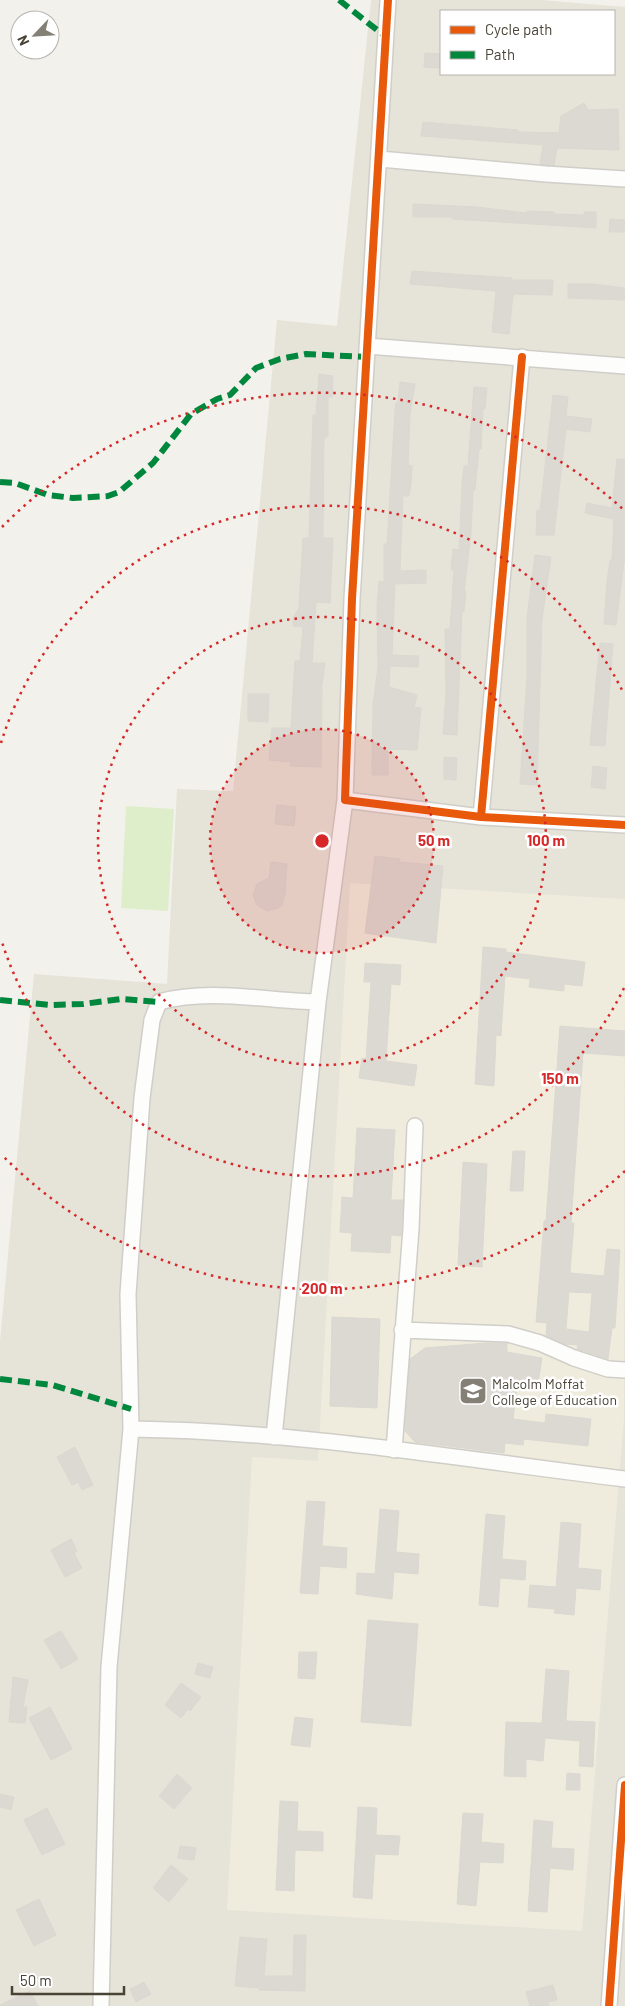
<svg xmlns="http://www.w3.org/2000/svg" width="625" height="2006" viewBox="0 0 625 2006" font-family="Barlow,sans-serif">
  <style>
    .residential { fill: #e6e3d8; fill-rule: evenodd }
    .education { fill: #f0ecdd }
    .green { fill: #deeeca }
    .building { fill: #dcd9d3; stroke: #dbd8d1; fill-rule: evenodd }
    .lines { fill: none; stroke-linecap: round; stroke-linejoin: round }
    .minor-casing { stroke: #d0cec8; stroke-width: 18 }
    .minor { stroke: #fdfdfc; stroke-width: 15 }
    .quiet { stroke: #00873e; stroke-width: 6; stroke-dasharray: 12 6; stroke-linecap: butt }
    .cycleway-casing { stroke: #fff; stroke-width: 11 }
    .cycleway { stroke: #e8590c; stroke-width: 8 }
    .ring { fill: none; stroke: #d62828; stroke-width: 2.5; stroke-dasharray: 2.5 5 }
    .labels { text-anchor: middle; dominant-baseline: central; stroke-width: 5; stroke-linejoin: round; paint-order: stroke }
    .poi-label { font-size: 14px; fill: #494336; stroke: #fff; text-anchor: start }
    .centre { fill: #d62828; stroke: #fff; stroke-width: 2.5 }
    .ring-label { font-size: 15px; text-anchor: middle; font-weight: bold; fill: #d62828; stroke: #fff; stroke-width: 5; stroke-linejoin: round; paint-order: stroke }
  </style>
  <rect width="100%" height="100%" fill="#f2f1eb"/>
  <path class="residential" d="M371,0H541L625,7V2006H0V1341L34,974L167,984L177,789L233,791L277,320L337,326ZM441,11H614V74H441Z"/>
  <path class="education" d="M350,883L625,899L624,1418L582,1931L227,1910L252,1457L318,1461Z"/>
  <path class="green" d="M126,806L174,809L168,911L121,908Z"/>
  <path class="building" d="M425,53L441,54V68L424,67Z
    M584,103L588,110L618,109L619,150L557,148L554,165H547L540,164L543,145L421,136L423,122L518,130V132L559,133L561,116Z
    M413,204L477,207L527,213V211L554,212V214L584,215V212H596V228L452,219V217H413Z
    M610,219L625,220V232H609Z
    M412,271L512,278V280H553L552,295L513,294L509,334L492,332L496,291L410,284Z
    M568,284H593L625,288V300L568,298Z
    M319,374L333,376L332,397H328V437H324L323,538H333L330,603L316,602L312,663H325L322,685L321,767L290,766L291,762L269,760L272,728H291L295,661H300L303,627L293,626V618L299,608L303,538H309L313,415H316Z
    M400,382L415,384L410,413L408,465L412,466L411,483L409,496H403L400,571L426,570V583L395,584L392,655L419,656L418,667L390,666L389,687L417,695L414,707L421,708L417,750L388,749V775H372L373,705L378,667L377,606L379,581L384,582V544H387L395,411L396,403H398Z
    M474,387L487,388L485,409H483L481,449H479L475,490H473L471,533L464,591H466L464,612L462,611L457,735L443,734L446,693L445,629H450L454,570H451L453,549L459,550L462,484L464,466H468Z
    M553,395L568,397L566,416L592,419L590,432L566,429L554,535H536L537,510L540,511Z
    M617,459H625V555L616,625L604,624L607,582L610,560H612L614,519L585,513L587,503L612,508Z
    M535,555L551,557L542,619L537,785L520,784L527,677V618Z
    M600,643L613,644L605,746L590,745Z
    M248,694H269L268,722L248,721Z
    M444,757L457,758L456,780L444,779Z
    M593,766L607,768L605,789L591,787Z
    M277,805L296,807L294,826L275,824Z
    M375,856L400,859L399,862L443,866L436,943L365,933Z
    M271,862L287,864L285,894L282,905L278,908L267,911L257,905L253,895L257,884L269,878Z
    M483,947L506,949V952L585,962L582,986L564,984V991L529,987L530,979L505,976L501,1036L496,1035L494,1086L475,1084Z
    M365,963L401,965L400,985L391,984L386,1061L417,1065L414,1086L359,1078L362,1058L366,1059L371,982H364Z
    M560,1026L625,1031V1056L583,1053L571,1223H574L570,1273L604,1276L607,1249L620,1250L615,1328H612L608,1359L577,1349L578,1345L565,1344L546,1335L547,1323L536,1322L544,1221H546ZM569,1292L592,1293L589,1332L566,1329Z
    M357,1128L395,1130L391,1200H403L401,1236L391,1235L390,1253L351,1251L352,1233L340,1232L342,1197L353,1198Z
    M513,1151H525L523,1191H510Z
    M463,1162L487,1164L482,1267L458,1265Z
    M332,1317L380,1319L377,1408L330,1406Z
    M486,1343H507V1352L542,1358L537,1390L517,1386L513,1419L545,1423L546,1414L591,1419L588,1446L524,1439L523,1445L505,1443L504,1453L415,1442L405,1431L410,1359L425,1348Z
    M75,1447L93,1485L82,1490L78,1482L72,1485L57,1457Z
    M307,1501L325,1502L322,1546L347,1548L346,1568L320,1566L318,1594L300,1593Z
    M380,1509L399,1511L396,1552L419,1554L418,1574L394,1572L392,1599L356,1594L357,1573L375,1574Z
    M486,1514L505,1516L502,1559L526,1561L525,1580L500,1578L498,1607L479,1605Z
    M561,1522L581,1524L578,1568L601,1570L600,1590L576,1588L574,1615L554,1613L555,1609L528,1607L530,1585L556,1587Z
    M71,1539L77,1551L74,1553L82,1568L65,1577L51,1550Z
    M368,1620L418,1624L411,1726L361,1722Z
    M61,1631L78,1659L61,1669L44,1640Z
    M299,1652H317L315,1679L298,1678Z
    M198,1663L213,1667L210,1678L195,1674Z
    M546,1669L569,1671L566,1721L595,1722L593,1767L579,1766L580,1741L545,1738L543,1761L526,1759V1777L504,1776L506,1722L542,1723Z
    M13,1677L28,1680L23,1707H27L25,1723L9,1722Z
    M181,1683L201,1697L190,1711L188,1709L181,1718L165,1705Z
    M50,1707L72,1749L51,1760L29,1718Z
    M295,1717L313,1719L310,1747L291,1745Z
    M567,1773L580,1774V1790H566Z
    M177,1774L192,1788L174,1809L159,1796Z
    M0,1794L14,1797L11,1810L0,1807Z
    M280,1801L298,1802L297,1831L323,1832V1851L295,1850L294,1891L276,1890Z
    M358,1807L377,1808L376,1835L400,1836L398,1855L375,1854L372,1899L353,1897Z
    M47,1808L65,1844L42,1855L24,1820Z
    M463,1813L483,1814L481,1842L504,1844L503,1863L480,1862L476,1906L457,1904Z
    M534,1820L553,1822L551,1848L574,1849L573,1870L550,1868L547,1912L528,1911Z
    M180,1846L196,1848L194,1860L178,1858Z
    M171,1865L188,1879L169,1902L153,1888Z
    M39,1899L56,1935L34,1946L16,1910Z
    M294,1935H306L305,1991L259,1990L260,1988L235,1986L240,1937L267,1939L264,1976H293Z
    M144,1982L151,1994L136,2002L130,1989Z
    M553,1985L557,2000L548,2002L549,2006H530L526,1992Z
    M30,1991L38,2006H0V2005Z"/>
  <g class="lines">
    <defs>
      <path id="minor" d="M380,159L546,174L625,179
        M367,346L625,366
        M345,800L481,817L625,825
        M481,817L522,357
        M402,1330L508,1334L540,1343L574,1358L608,1369L625,1370
        M131,1429C296,1431 461,1459 625,1479
        M274,1437L318,1002L345,800L352,599L388,0
        M394,1450L411,1229L415,1126
        M101,2006L109,1667L131,1429L128,1294L142,1098L152,1020L159,1002C209,988 267,1001 318,1002
        M609,2006L625,1785"/>
    </defs>
    <use href="#minor" class="minor-casing"/>
    <use href="#minor" class="minor"/>
    <path class="quiet" d="M339,0L386,37
      M0,482L15,483L48,495L73,498L108,496L119,492L153,463L191,414L217,399L230,395L256,368L280,359L306,354L366,357
      M0,1000L50,1005L83,1004L121,999L159,1002
      M0,1379L52,1385L131,1409"/>
    <defs>
      <path id="cycleway" d="M388,0L352,599L345,800L481,817L625,825
        M481,817L522,357
        M609,2006L625,1785"/>
    </defs>
    <use href="#cycleway" class="cycleway-casing"/>
    <use href="#cycleway" class="cycleway"/>
  </g>
  <circle cx="322" cy="841" r="112" fill="#d62828" fill-opacity=".12"/>
  <g class="ring">
    <circle cx="322" cy="841" r="112"/>
    <circle cx="322" cy="841" r="224"/>
    <path d="M624 988A336 336 0 0 1 1 939M1 743A336 336 0 0 1 624 694"/>
    <path d="M625 1171A448 448 0 0 1 2 1155M2 527A448 448 0 0 1 625 511"/>
  </g>
  <defs>
    <symbol id="university-square" viewBox="-11 -11 22 22"><rect x="-9" y="-9" width="18" height="18" rx="4" fill="#848075" stroke="#fff"/><path d="M0-5L7-2L0 1L-7-2ZM-4 1L0 2.5L4 1V4Q0 6-4 4Z" fill="#fff"/></symbol>
  </defs>
  <g fill-rule="evenodd">
    <use href="#university-square" x="457" y="1375" width="32" height="32"/>
  </g>
  <g class="labels">
    <g class="poi-label">
      <text x="492" y="1383">Malcolm Moffat<tspan x="492" dy="16">College of Education</tspan></text>
    </g>
  </g>
  <circle cx="322" cy="841" r="8" class="centre"/>
  <g class="ring-label">
    <text x="434" y="846">50 m</text>
    <text x="546" y="846">100 m</text>
    <text x="560" y="1084">150 m</text>
    <text x="322" y="1294">200 m</text>
  </g>
  <rect x="440" y="10" width="175" height="65" fill="#ffffff" stroke="#b6b4af"/>
  <rect x="450" y="26" width="25" height="8" fill="#e8590c" stroke="#b6b4af"/>
  <text x="485" y="35" font-size="15" fill="#494336">Cycle path</text>
  <rect x="450" y="51" width="25" height="8" fill="#00873e" stroke="#b6b4af"/>
  <text x="485" y="60" font-size="15" fill="#494336">Path</text>
  <g transform="translate(35 35) rotate(245)"><circle r="24" fill="#ffffff" stroke="#b6b4af"/>
  <path d="M0-4L9 19L0 12L-9 19Z" fill="#848075"/>
  <text y="-8" font-size="14" font-weight="bold" text-anchor="middle" fill="#494336">N</text>
  </g>
  <path d="M12 1986v8h112v-8" fill="none" stroke="#494336" stroke-width="2.5"/>
  <text x="20" y="1986" font-size="15" fill="#494336" stroke="#ffffff" stroke-width="4" paint-order="stroke">50 m</text>
</svg>
